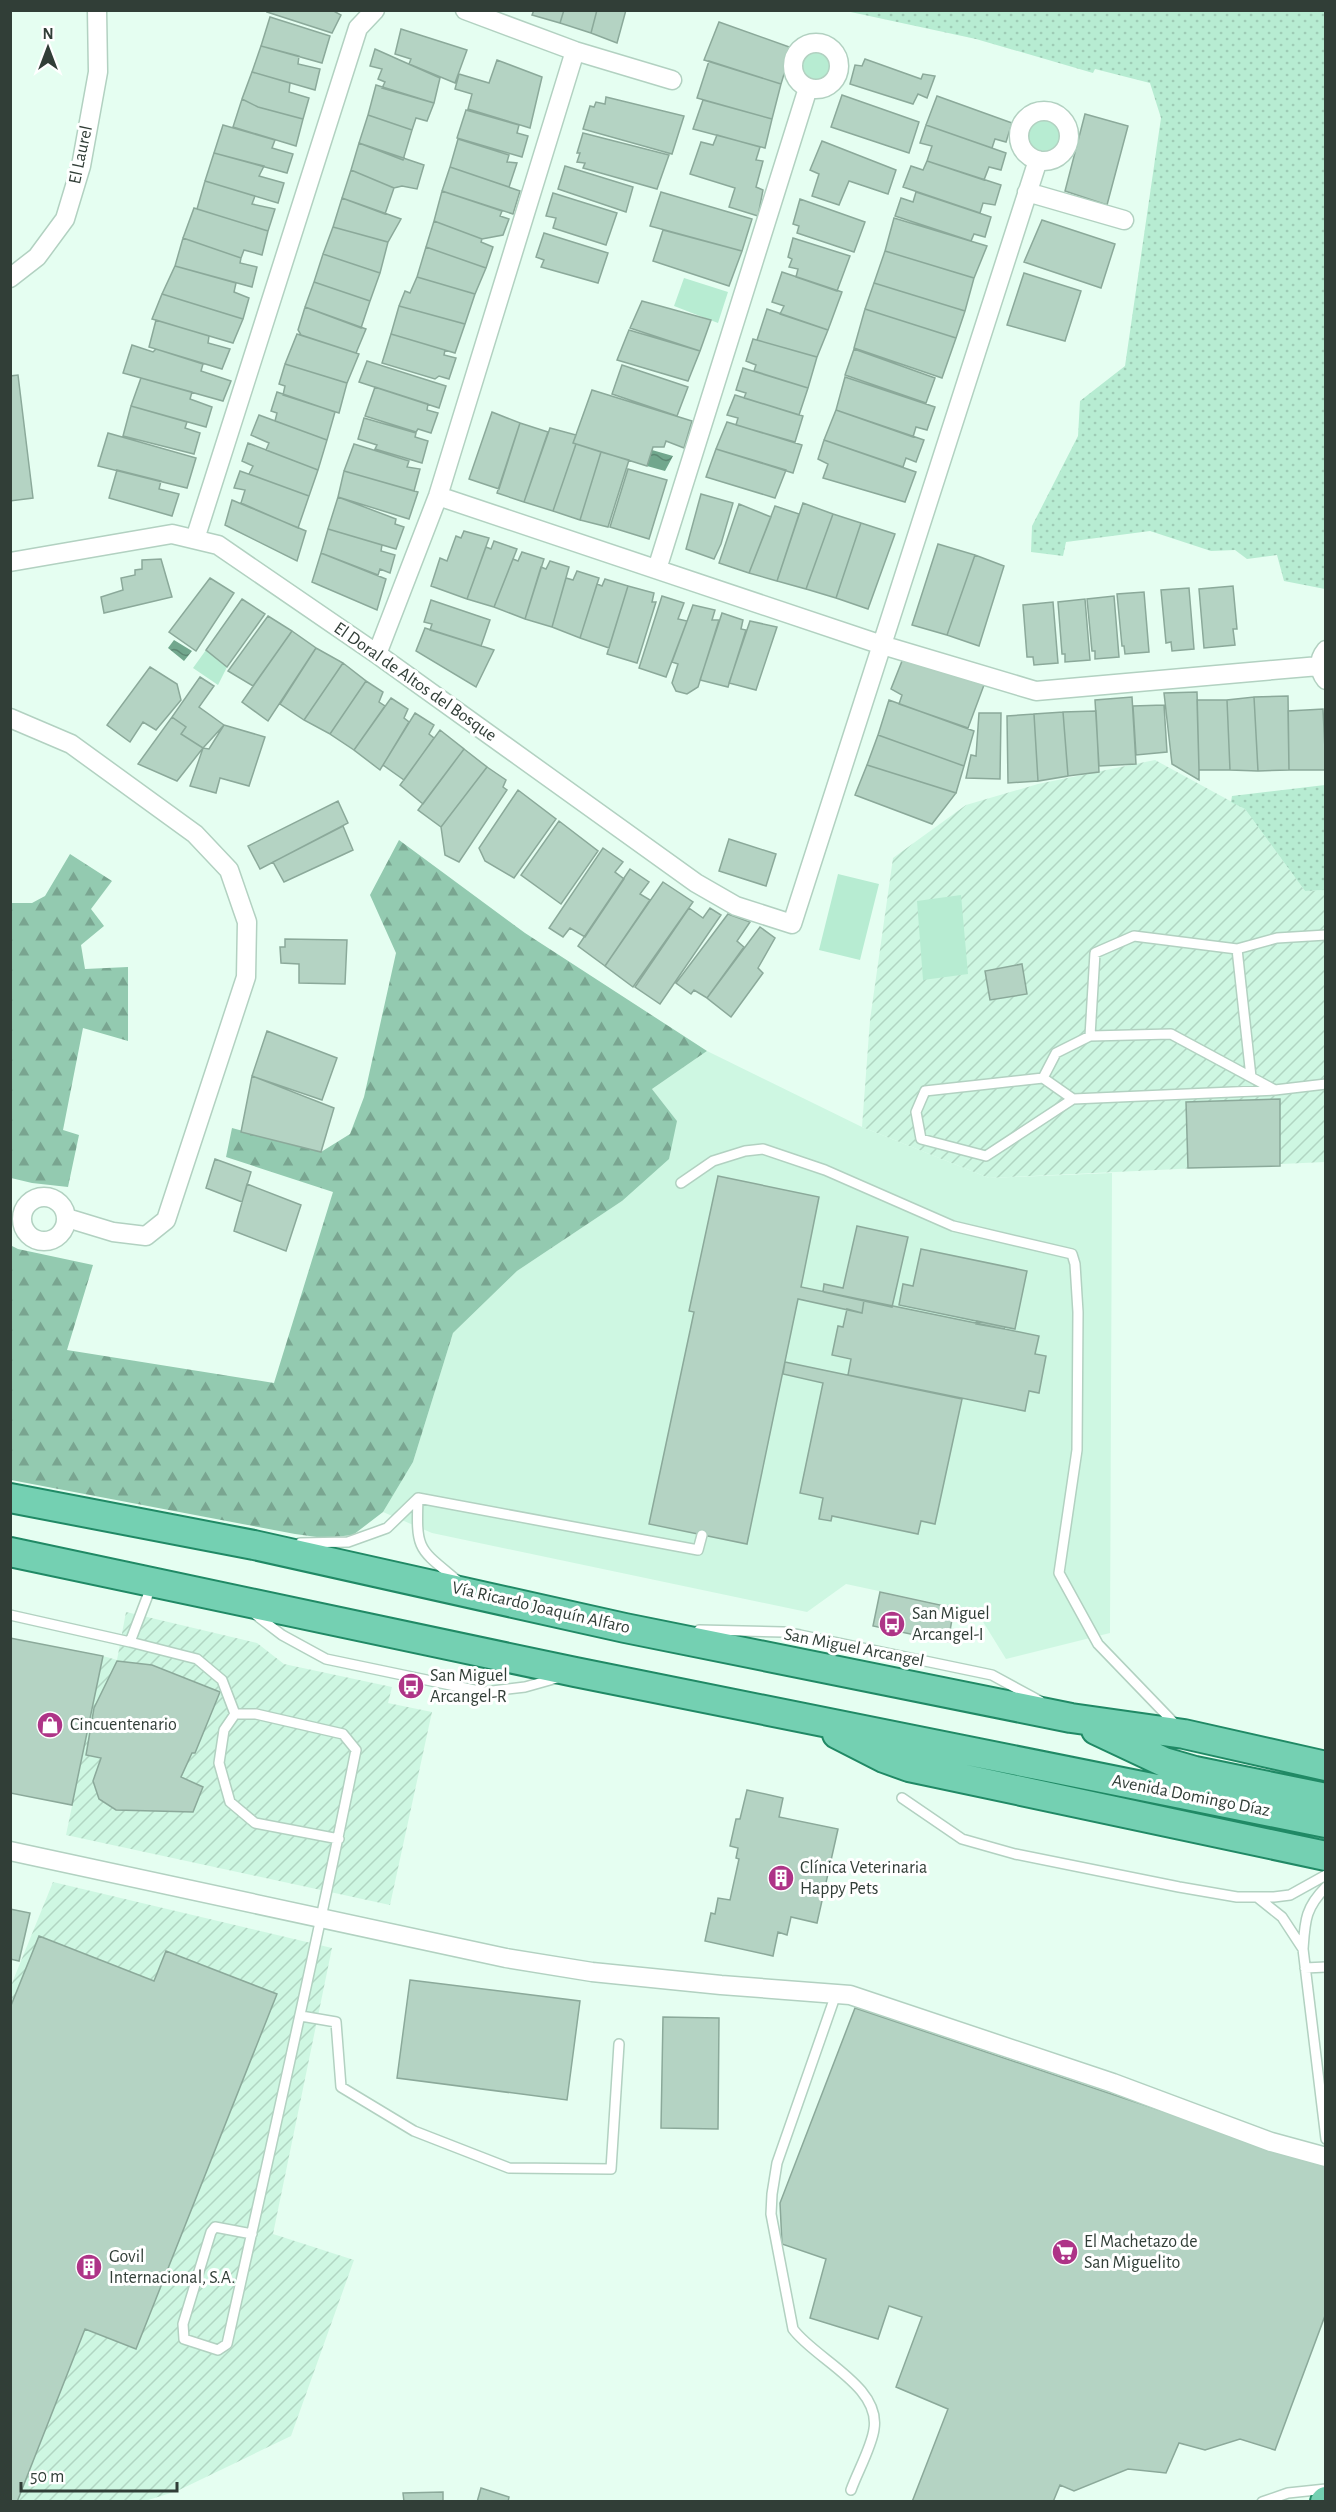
<svg xmlns="http://www.w3.org/2000/svg" width="1336" height="2512" viewBox="0 0 1336 2512" font-family="'Alegreya Sans',sans-serif">
  <style>
    .built { fill: #cef7e2 }
    .industrial { fill: url(#industrial-furrows) }
    .grass { fill: url(#grass-dots) }
    .forest { fill: url(#forest-firs) }
    .park { fill: #b7ecd2 }
    .water { fill: url(#water-waves) }
    .building { fill: #b4d3c3; stroke: #8ba99a; stroke-width: 1.5 }
    .lines { fill: none; stroke-linecap: round; stroke-linejoin: round }
    .lane-casing { stroke: #b2d1c1; stroke-width: 12 }
    .street-casing { stroke: #b2d1c1; stroke-width: 21 }
    .primary-casing { stroke: #208965; stroke-width: 32 }
    .lane { stroke: #fff; stroke-width: 9 }
    .street { stroke: #fff; stroke-width: 18 }
    .primary { stroke: #74d0b2; stroke-width: 28 }
    .labels { text-anchor: middle; dominant-baseline: central; stroke-width: 6; stroke-linejoin: round; paint-order: stroke }
    .street-label { font-size: 18px; fill: #313e37; stroke: #fff }
    .poi-label { font-size: 18px; fill: #313e37; stroke: #fff; text-anchor: start }
  </style>
  <defs>
    <pattern id="industrial-furrows" width="10" height="10" patternUnits="userSpaceOnUse" patternTransform="scale(1.5)"><rect width="10" height="10" fill="#cef7e2"/><path d="M-1 1l2-2M0 10L10 0M9 11l2-2" fill="none" stroke="#b1d5c2"/></pattern>
    <pattern id="grass-dots" width="8" height="8" patternUnits="userSpaceOnUse" patternTransform="scale(1.5)"><rect width="8" height="8" fill="#b7ecd2"/><path d="M2 2h.1M6 6h.1" fill="none" stroke="#9ecbb5" stroke-width="1.8" stroke-linecap="round"/></pattern>
    <pattern id="forest-firs" width="22" height="20" patternUnits="userSpaceOnUse" patternTransform="scale(1.5)"><rect width="22" height="20" fill="#93cab0"/><path d="M5 1l3.5 6h-7zM16 11l3.5 6h-7z" fill="#79a590"/></pattern>
    <pattern id="water-waves" width="16" height="10" patternUnits="userSpaceOnUse" patternTransform="scale(1.5)"><rect width="16" height="10" fill="#71a78d"/><path d="M0 5q4-4 8 0t8 0" fill="none" stroke="#5d8974"/></pattern>
  </defs>
  <rect width="100%" height="100%" fill="#e5fef1"/>
  <path class="built" d="M707,1051L862,1127L989,1178L1112,1173L1110,1633L1006,1659L977,1612L846,1584L807,1612L432,1533L383,1512L413,1462L453,1333L517,1271L622,1201L677,1121L652,1089Z"/>
  <path class="industrial" d="M1155,760L1245,809L1305,891L1325,890V1162L989,1178L862,1127L870,1020L893,858L966,805L1038,784Z
    M126,1612L257,1643L284,1664L392,1687L388,1703L432,1712L390,1905L66,1835L103,1656L117,1660Z
    M53,1882L332,1948L273,2234L354,2260L291,2436L177,2491L145,2501H11L10,1988Z"/>
  <path class="grass" d="M846,11H1325V589L1284,581L1277,555L1247,559L1235,550L1211,551L1150,531L1066,542L1063,556L1031,552L1032,526L1078,436L1080,401L1125,366L1161,118L1150,83L1095,69L1093,73L976,39Z
    M1325,785V890L1305,891L1245,809L1231,802L1232,796Z"/>
  <path class="forest" d="M399,840L525,933L707,1051L652,1089L677,1121L669,1159L622,1201L517,1271L453,1333L413,1462L383,1512L353,1535L324,1538L295,1534L11,1480L10,1245L18,1249L93,1265L67,1350L274,1383L333,1192L226,1157L232,1128L321,1152L350,1134L364,1097L396,953L370,895Z
    M70,854L112,881L91,909L104,926L81,945L85,969L128,967V1041L83,1028L63,1130L79,1135L68,1187L32,1183L11,1178L10,903H32L45,896Z"/>
  <path class="park" d="M801 66a15 15 0 1 1 30 0a15 15 0 1 1-30 0Z
    M1028 135a16 16 0 1 1 32 0a16 16 0 1 1-32 0Z
    M684,278L728,292L718,323L674,306Z
    M206,650L227,667L218,685L193,668Z
    M838,874L879,884L860,960L819,950Z
    M961,895L968,974L923,980L917,901Z"/>
  <path class="water" d="M652,450L673,456L665,471L647,466Z
    M174,640L192,651L184,661L168,648Z"/>
  <path class="building" d="M268,10H332L341,15L332,33L267,12Z
    M534,10H564L560,23L532,15Z
    M564,10H597L591,33L560,23Z
    M597,10H626L617,43L591,33Z
    M270,17L330,36L322,63L261,46Z
    M719,22L792,48L781,84L704,60Z
    M401,29L467,50L455,83L409,64L411,59L395,54Z
    M261,46L299,56L298,64L320,69L315,90L252,72Z
    M375,49L440,78L434,103L382,88L385,82L378,79L382,69L370,66Z
    M865,59L921,79L923,74L935,76L927,98L918,94L913,104L850,84L855,65L862,66Z
    M497,60L542,77L530,128L468,109L472,94L455,89L459,74L489,83Z
    M709,61L781,84L772,119L697,98Z
    M252,72L290,83L289,92L309,98L303,119L258,107L242,99Z
    M376,85L434,103L427,121L416,118L412,130L368,115Z
    M842,95L919,122L909,153L831,127Z
    M937,96L1012,123L1006,142L995,139L992,148L926,125Z
    M606,97L684,116L672,154L583,129L590,106L594,107L596,102L605,104Z
    M242,99L258,107L303,119L296,146L233,127Z
    M703,100L772,119L765,148L693,129Z
    M466,110L519,125L517,133L528,136L522,157L457,138Z
    M1085,114L1128,126L1107,205L1065,191Z
    M368,115L412,130L403,160L359,143Z
    M223,125L275,140L272,148L293,154L287,173L214,153Z
    M926,125L1006,153L1001,170L989,167L984,180L927,161L932,146L920,143Z
    M583,133L669,155L657,189L583,168L585,163L577,162L580,153H577Z
    M717,135L760,147L756,160L763,161L756,187L763,190L758,216L729,207L735,188L690,174L701,142L713,145Z
    M458,139L509,155L507,162L517,163L509,187L450,167Z
    M822,141L896,170L888,194L849,181L839,205L812,196L819,174L810,170Z
    M359,143L424,165L417,189L402,186L394,188L351,170Z
    M214,153L264,166L259,176L284,183L278,203L205,181Z
    M927,161L1001,185L995,205L983,203L980,213L903,187L911,166L923,170Z
    M565,166L633,187L626,212L558,189Z
    M450,167L520,191L513,214L442,191Z
    M351,170L394,188L385,214L342,198Z
    M205,181L255,196L252,204L275,209L268,231L197,209Z
    M442,191L502,211L500,216L509,219L503,235L482,239L434,221Z
    M661,192L752,219L742,251L650,226Z
    M916,192L991,217L985,237L974,234L971,241L895,216L901,198L913,202Z
    M553,193L617,213L606,245L553,228L556,218L546,216Z
    M342,198L401,219L388,242L333,227Z
    M800,199L865,222L854,252L797,233L799,226L793,224Z
    M194,208L268,231L262,255L244,250L241,258L183,238Z
    M894,218L987,246L974,278L885,251Z
    M1042,220L1115,244L1101,288L1024,262Z
    M434,221L482,239L481,242L493,247L486,268L426,247Z
    M333,227L388,242L380,273L323,254Z
    M663,230L742,251L729,286L653,261Z
    M544,233L608,253L598,283L541,267L544,260L536,257Z
    M183,238L241,258L240,263L257,267L252,287L175,266Z
    M793,238L850,256L837,291L796,277L798,269L789,267L792,259L788,257Z
    M426,247L486,268L475,294L417,277Z
    M885,251L974,278L965,311L874,283Z
    M323,254L380,273L370,301L314,282Z
    M175,266L236,283L234,292L249,298L243,319L162,294Z
    M782,272L842,292L828,330L780,314L784,306L772,302Z
    M1024,273L1081,291L1065,341L1007,325Z
    M417,277L475,294L465,324L399,306L405,291L410,293Z
    M314,282L370,301L361,328L305,307Z
    M874,283L965,311L956,338L865,309Z
    M162,294L243,319L233,343L152,319Z
    M642,301L711,320L700,351L630,328Z
    M399,306L465,324L455,353L391,334Z
    M305,307L366,329L356,353L301,335L298,330Z
    M767,309L828,330L817,357L757,340Z
    M865,309L956,338L942,378L854,348Z
    M156,320L209,336L208,343L230,349L222,369L149,347Z
    M629,330L700,351L688,381L617,360Z
    M297,334L359,354L347,383L285,364Z
    M391,334L445,350L444,355L456,358L449,379L439,376L435,379L382,363Z
    M753,339L817,357L808,388L754,371L756,365L746,361Z
    M132,345L153,352L156,349L203,364L201,371L231,381L223,401L123,373Z
    M854,349L935,378L926,403L845,375Z
    M367,361L446,386L439,408L359,382Z
    M285,364L347,383L339,413L283,395L285,386L279,384Z
    M622,365L688,387L677,416L612,394Z
    M743,368L808,388L799,415L744,398L746,393L736,390Z
    M18,375L33,498L10,501V376Z
    M845,377L935,407L927,430L916,427L913,437L836,410Z
    M141,378L192,392L190,399L212,407L206,427L131,406Z
    M375,387L428,404L427,410L438,413L431,433L418,429L416,432L365,416Z
    M592,390L692,421L684,448L666,441L664,447H653L647,466L573,443Z
    M277,392L335,412L327,440L275,421L277,413L271,411Z
    M735,395L803,416L795,442L736,425L738,418L727,415Z
    M131,406L187,422L185,428L200,433L194,454L123,436Z
    M836,410L924,440L916,462L906,458L903,467L824,440Z
    M492,412L520,423L499,489L469,479Z
    M259,415L327,440L318,470L266,450L269,443L251,435Z
    M364,418L416,433L415,437L428,441L422,463L375,449L377,445L358,439Z
    M727,422L802,445L793,473L716,449Z
    M520,423L548,432L524,502L497,493Z
    M550,428L576,435L573,443L576,444L553,511L524,502Z
    M108,433L196,458L187,488L98,466Z
    M824,440L916,472L905,502L823,478L828,464L818,459Z
    M248,443L318,470L309,496L249,474L253,466L242,461Z
    M354,444L409,461L407,467L420,469L414,491L344,471Z
    M576,444L601,452L580,520L553,511Z
    M716,449L786,470L775,498L706,477Z
    M601,452L629,460L608,527L580,520Z
    M628,469L667,480L649,539L610,527Z
    M117,470L161,481L159,489L179,494L172,516L109,498Z
    M240,471L309,496L298,528L241,503L245,490L234,488Z
    M344,471L418,492L409,519L338,497Z
    M701,494L733,503L721,544L714,559L686,549Z
    M338,497L396,519L395,524L404,527L396,549L328,529Z
    M232,500L306,531L297,561L225,525Z
    M803,503L833,514L806,589L777,581Z
    M739,504L771,517L749,573L719,563Z
    M775,506L799,514L777,581L749,573Z
    M833,514L861,523L836,598L806,589Z
    M861,523L895,534L868,609L836,598Z
    M328,529L382,545L381,551L395,555L390,573L380,569L378,575L321,553Z
    M464,531L489,538L467,599L431,586L440,558L447,561L456,536L461,538Z
    M494,541L517,549L494,607L467,599L486,547L491,549Z
    M938,544L975,555L947,635L912,625Z
    M522,552L544,559L525,619L494,607L513,559L518,561Z
    M321,553L386,579L377,610L312,582Z
    M975,555L1004,566L979,646L947,635Z
    M161,559L172,597L104,613L101,597L123,590L121,578L135,575V570L142,569V560Z
    M550,561L569,567L552,627L525,619L541,567L546,569Z
    M577,571L599,578L580,638L552,627L566,578L573,580Z
    M210,578L234,593L196,651L169,632Z
    M605,579L628,586L609,648L580,638L597,584L602,586Z
    M628,586L654,593L652,602H656L637,663L607,654Z
    M1233,586L1237,629H1233L1235,645L1204,648L1199,589Z
    M1189,588L1194,649L1172,651L1171,642L1166,643L1161,590Z
    M1144,592L1149,652L1125,654L1124,646H1122L1117,594Z
    M662,596L684,603L678,619L687,621L666,677L639,668Z
    M1114,596L1119,657L1095,659V651H1092L1087,599Z
    M242,599L265,614L227,667L206,650Z
    M1085,599L1090,660L1065,662V654H1062L1058,602Z
    M431,600L490,620L481,646L430,630L432,624L424,622Z
    M1053,602L1058,663L1034,665L1033,657H1027L1023,605Z
    M693,605L715,610L712,620H719L698,687L687,694L676,691L672,683L678,664L672,662Z
    M722,613L743,620L741,629L746,630L728,687L700,680Z
    M268,616L292,631L253,686L228,671Z
    M750,621L777,627L756,690L729,683Z
    M425,628L494,650L476,687L416,651Z
    M292,631L316,648L268,721L242,702Z
    M316,648L343,663L304,720L280,704Z
    M904,656L984,685L968,728L899,704L902,695L891,689Z
    M343,663L366,681L330,734L304,720Z
    M150,667L177,684L181,700L156,730L143,722L130,742L107,725Z
    M200,677L214,686L199,707L224,725L203,748L181,734L186,727L172,717Z
    M366,681L383,692L379,702L385,706L354,750L330,734Z
    M1197,692L1199,770V780L1172,764L1164,693Z
    M1288,696L1289,770L1258,771L1254,697Z
    M1132,697L1136,764L1099,766L1095,700Z
    M1254,697L1258,771L1230,770L1227,700Z
    M391,698L408,709L404,718L409,722L380,770L354,750Z
    M889,700L974,731L964,766L878,735Z
    M1197,700H1227L1230,770H1199Z
    M1164,705L1167,752L1136,755L1133,706Z
    M1323,709L1326,770H1289L1288,711Z
    M1096,711L1099,772L1068,776L1063,712Z
    M1063,712L1068,776L1038,781L1034,714Z
    M415,713L434,725L429,734L434,738L404,780L383,765Z
    M979,713H1001L1000,779L966,778L971,755L976,756Z
    M1034,714L1038,781L1008,783L1007,716Z
    M172,717L186,727L181,734L203,748L177,781L138,764Z
    M224,725L265,737L249,786L220,778L216,793L190,786L203,748L209,749Z
    M440,730L464,749L423,804L400,785Z
    M878,735L964,766L956,793L867,765Z
    M464,749L487,767L441,827L418,810Z
    M867,765L956,793L932,824L855,795Z
    M487,767L506,780L503,787L507,790L459,862L445,855L441,827Z
    M518,790L556,819L514,878L485,861L479,848Z
    M338,801L348,823L260,869L248,846Z
    M559,821L598,851L561,904L521,875Z
    M343,826L353,850L284,882L273,862Z
    M729,839L776,854L766,886L719,871Z
    M603,848L623,862L615,872L624,879L585,937L570,928L563,937L549,928Z
    M630,869L649,882L640,894L650,900L605,966L578,946Z
    M663,882L693,902L633,987L605,966Z
    M689,908L703,918L710,908L721,915L660,1004L635,987Z
    M728,914L750,922L737,941L744,947L707,998L694,990L691,994L676,983Z
    M760,927L775,938L758,968L763,973L731,1017L707,998Z
    M285,939L347,940L345,984L299,983V964L281,963L280,947H285Z
    M1022,964L1027,994L990,1000L985,971Z
    M267,1031L337,1058L322,1100L252,1076Z
    M252,1076L334,1108L321,1152L241,1132Z
    M1280,1099V1166L1188,1168L1186,1102Z
    M215,1159L251,1172L242,1202L206,1188Z
    M718,1176L819,1197L801,1287L864,1300L862,1313L798,1299L747,1544L649,1524L694,1312L689,1311Z
    M247,1184L301,1205L286,1251L234,1231Z
    M857,1226L908,1237L892,1307L823,1292L824,1284L843,1288Z
    M921,1249L1027,1271L1015,1329L899,1305L903,1284L913,1286Z
    M864,1300L1039,1336L1035,1354L1046,1356L1039,1393L1029,1391L1025,1411L848,1375L851,1359L832,1355L838,1326L843,1327L847,1309L862,1313Z
    M977,1321L1005,1327L1004,1329L976,1324Z
    M785,1362L962,1399L935,1524L921,1521L918,1534L832,1516L831,1521L819,1519L823,1498L800,1493L823,1383L783,1374Z
    M880,1592L954,1608L948,1642L873,1626Z
    M10,1638L103,1656L72,1805L10,1793Z
    M117,1661L152,1665L220,1692L195,1753H192L181,1777L203,1787L193,1812L116,1810L99,1799L93,1781L101,1758L86,1755L94,1708Z
    M747,1790L783,1798L779,1817L838,1829L817,1923L791,1917L787,1935L778,1932L773,1956L705,1941L711,1913L715,1914L718,1898L730,1900L739,1859L736,1858L738,1848L730,1846L736,1819H740Z
    M10,1909L30,1913L19,1961L10,1959Z
    M39,1936L154,1981L166,1951L277,1994L136,2349L85,2329L17,2502H10V2008Z
    M410,1980L580,2001L567,2100L397,2078Z
    M855,2008L1326,2166V2313L1275,2450L1240,2439L1205,2450L1179,2443L1166,2473L1128,2469L1074,2491L1060,2485L1053,2502H912L948,2409L896,2387L922,2317L889,2306L878,2339L810,2318L826,2259L782,2244L780,2203Z
    M663,2017L719,2018L718,2129L661,2128Z
    M481,2488L509,2497L508,2502H477Z
    M443,2492V2502H404L403,2493Z"/>
  <g class="lines">
    <defs>
      <path id="lane" d="M1237,949L1277,938L1326,935
        M1090,1036L1095,953L1134,936L1237,949L1251,1077
        M1043,1078L1056,1053L1090,1036L1171,1034L1273,1089
        M1073,1099L1043,1078L925,1091L916,1112L921,1139L986,1156L1073,1099L1275,1090L1326,1084
        M681,1183L713,1161L745,1151L763,1149L825,1170L953,1226L1072,1254L1075,1264L1078,1312L1077,1450L1059,1573L1098,1644L1177,1726
        M418,1498L698,1550L702,1535
        M418,1498C416,1551 418,1548 458,1581
        M300,1543L348,1542L387,1528L418,1498
        M151,1587L130,1642L197,1659L222,1680L235,1714
        M10,1615L130,1642
        M256,1615L282,1635L326,1659L484,1692L525,1687L557,1678
        M699,1630L783,1632L800,1635L992,1675L1040,1701
        M902,1798L962,1839L1015,1854L1179,1887L1237,1897H1274L1290,1895L1326,1875
        M1326,1887C1305,1908 1305,1921 1303,1949L1326,2139
        M1257,1897L1282,1917L1303,1949
        M1305,1968L1326,1967
        M836,1994L777,2163L772,2194L771,2214L793,2329C815,2359 881,2386 874,2429C872,2446 857,2473 851,2490
        M301,2016L336,2022L341,2087L414,2131L509,2168L611,2169L619,2044
        M252,2234L215,2227L211,2232L183,2324L184,2339L218,2350L227,2344C271,2146 316,1949 356,1750L343,1734L256,1714H235L224,1730L219,1763L230,1802L255,1823L339,1839
        M1262,2502L1288,2493L1326,2489"/>
      <path id="street" d="M465,10L575,51L672,80
        M793 66a23 23 0 1 1 46 0a23 23 0 1 1-46 0Z
        M1019 136a25 25 0 1 1 50 0a25 25 0 1 1-50 0Z
        M1027,192L1124,220
        M10,278L37,257L65,219L81,166L98,72L97,10
        M438,496L882,645L1036,691L1319,666
        M195,539L358,28L375,10
        M10,562L172,534L218,545L377,654L696,883L736,906L792,924L1038,160
        M657,569L808,88
        M1326,650C1318,660 1318,670 1326,680
        M377,654L438,496L575,51
        M10,718L71,744L195,834L229,870L247,922L246,977L166,1220L146,1236L113,1232L67,1218
        M22 1219a22 22 0 1 1 44 0a22 22 0 1 1-44 0Z
        M10,1851L506,1958L592,1972L721,1985L850,1995L1113,2083L1271,2142L1326,2157"/>
      <path id="primary" d="M10,1498L254,1545L625,1628L1071,1718L1184,1734L1326,1766
        M10,1552L575,1672L1326,1823
        M1096,1730L1164,1762L1195,1771L1326,1798
        M837,1734L884,1758L909,1767L1326,1856
        M1325,2502L1326,2501"/>
    </defs>
    <use href="#lane" class="lane-casing"/>
    <use href="#street" class="street-casing"/>
    <use href="#primary" class="primary-casing"/>
    <use href="#lane" class="lane"/>
    <use href="#street" class="street"/>
    <use href="#primary" class="primary"/>
  </g>
  <defs>
    <symbol id="bus-disc" viewBox="-11 -11 22 22"><circle r="9.5" fill="#ae3487" stroke="#fff"/><path d="M-5-6H5V4H4V6H2V4H-2V6H-4V4H-5ZM-3.5-4V0h7V-4ZM-3.5 1.2v1.5H-2V1.2ZM2 1.2v1.5H3.5V1.2Z" fill="#fff"/></symbol>
    <symbol id="shop-disc" viewBox="-11 -11 22 22"><circle r="9.5" fill="#ae3487" stroke="#fff"/><path d="M-5-2.5h2.3a2.7 3.5 0 0 1 5.4 0H5L5.5 6h-11ZM-1.5-2.5h3a1.5 2.3 0 0 0-3 0Z" fill="#fff"/></symbol>
    <symbol id="building-disc" viewBox="-11 -11 22 22"><circle r="9.5" fill="#ae3487" stroke="#fff"/><path d="M-4-6H4V6H1V3H-1V6H-4ZM-2.5-4.3h1.7v1.8h-1.7ZM.8-4.3h1.7v1.8H.8ZM-2.5-1h1.7V.8h-1.7ZM.8-1h1.7V.8H.8Z" fill="#fff"/></symbol>
    <symbol id="supermarket-disc" viewBox="-11 -11 22 22"><circle r="9.5" fill="#ae3487" stroke="#fff"/><path d="M-6-5.5h2.5l.6 2H6L4.5 2H-2.5L-4.4-4H-6ZM-1.5 3.2a1.3 1.3 0 1 0 .1 0ZM3 3.2a1.3 1.3 0 1 0 .1 0Z" fill="#fff"/></symbol>
  </defs>
  <g fill-rule="evenodd">
    <use href="#bus-disc" x="877" y="1609" width="30" height="30"/>
    <use href="#bus-disc" x="396" y="1671" width="30" height="30"/>
    <use href="#shop-disc" x="35" y="1710" width="30" height="30"/>
    <use href="#building-disc" x="766" y="1863" width="30" height="30"/>
    <use href="#supermarket-disc" x="1050" y="2237" width="30" height="30"/>
    <use href="#building-disc" x="74" y="2252" width="30" height="30"/>
  </g>
  <g class="labels">
    <g class="street-label">
      <text transform="translate(81 155) rotate(-78)">El Laurel</text>
      <text transform="translate(415 682) rotate(35)">El Doral de Altos del Bosque</text>
      <text transform="translate(541 1608) rotate(13)">Vía Ricardo Joaquín Alfaro</text>
      <text transform="translate(854 1648) rotate(11)">San Miguel Arcangel</text>
      <text transform="translate(1191 1796) rotate(11)">Avenida Domingo Díaz</text>
    </g>
    <g class="poi-label">
      <text x="912" y="1614">San Miguel<tspan x="912" dy="21">Arcangel-I</tspan></text>
      <text x="430" y="1676">San Miguel<tspan x="430" dy="21">Arcangel-R</tspan></text>
      <text x="70" y="1725">Cincuentenario</text>
      <text x="800" y="1868">Clínica Veterinaria<tspan x="800" dy="21">Happy Pets</tspan></text>
      <text x="1084" y="2242">El Machetazo de<tspan x="1084" dy="21">San Miguelito</tspan></text>
      <text x="109" y="2257">Govil<tspan x="109" dy="21">Internacional, S.A.</tspan></text>
    </g>
  </g>
  <rect width="1336" height="2512" fill="none" stroke="#313e37" stroke-width="24"/>
  <g transform="translate(48 48)" stroke="#ffffff" stroke-width="4.5" paint-order="stroke">
  <path d="M0-4.5L10 22L0 15L-10 22Z" fill="#313e37"/>
  <text y="-9" font-size="16" font-weight="bold" text-anchor="middle" fill="#313e37">N</text>
  </g>
  <path d="M21 2482v9h156v-9" fill="none" stroke="#313e37" stroke-width="3"/>
  <text x="30" y="2482" font-size="18" fill="#313e37" stroke="#ffffff" stroke-width="4.5" paint-order="stroke">50 m</text>
</svg>
